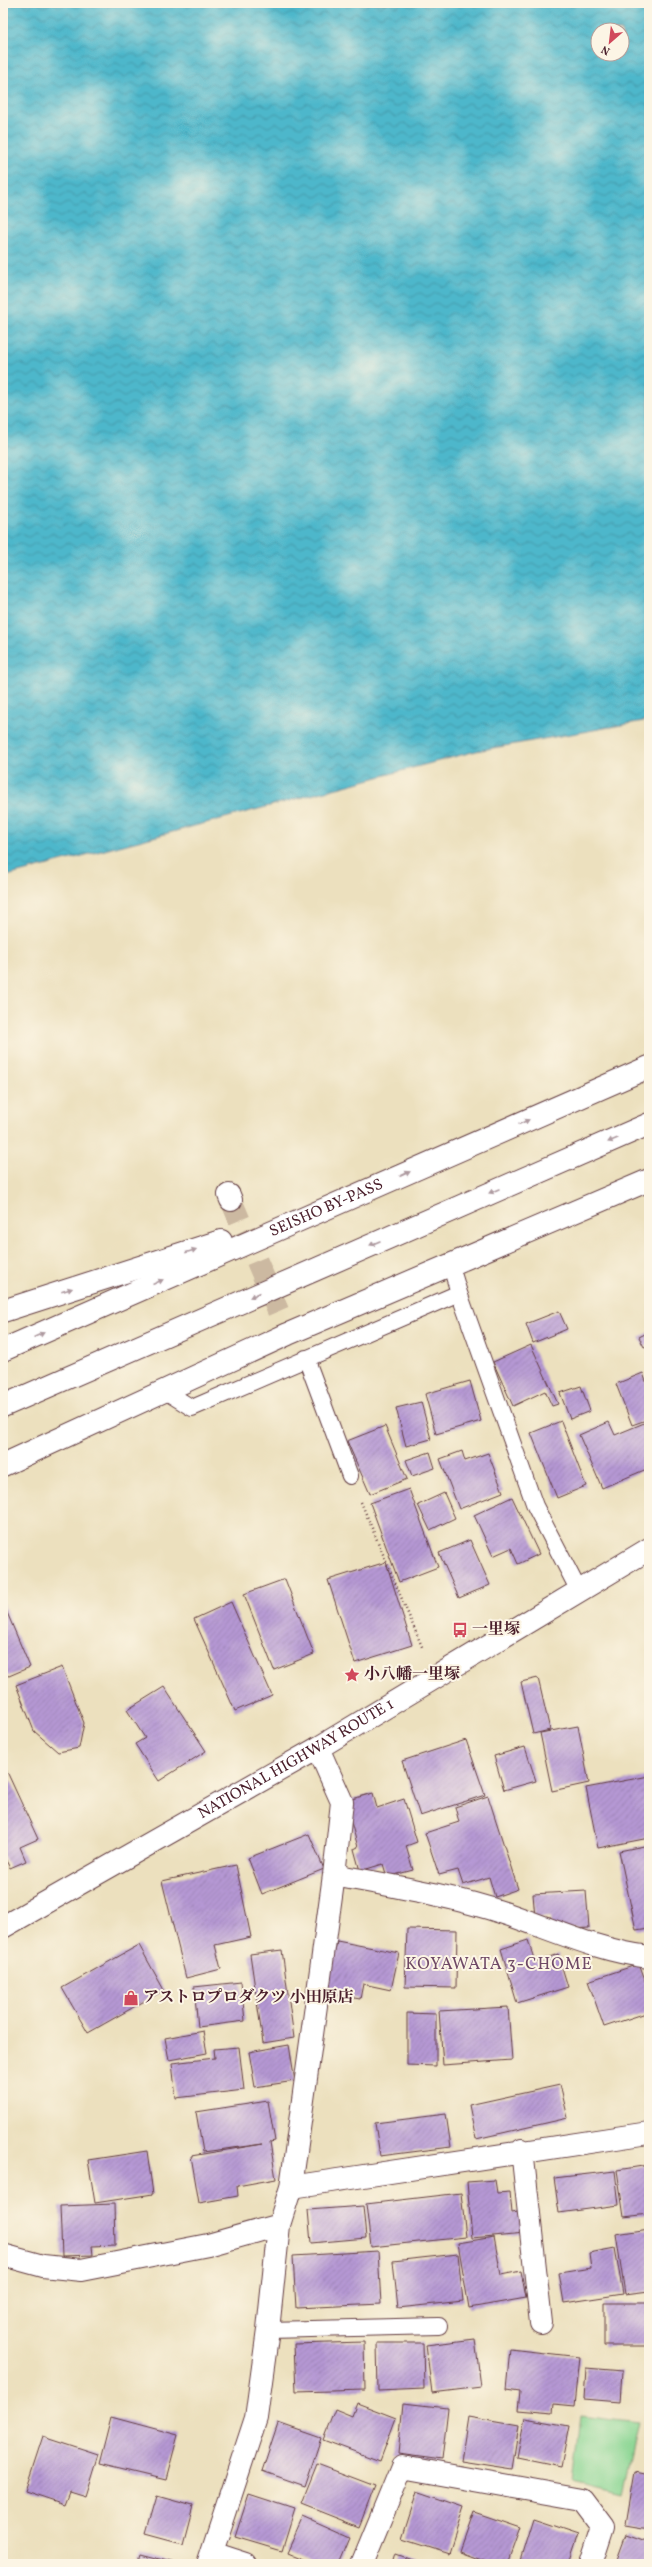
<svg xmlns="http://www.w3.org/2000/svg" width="652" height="2567" viewBox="0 0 652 2567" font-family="Vollkorn,'Noto Serif JP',serif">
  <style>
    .park { fill: #88d592; stroke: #697a5e }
    .water { fill: url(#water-waves); stroke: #4c6b7b; fill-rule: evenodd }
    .building { fill: url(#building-hatch) }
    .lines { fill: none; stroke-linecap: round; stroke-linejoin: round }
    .minor-tunnel { stroke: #ccb9a1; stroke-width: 22; stroke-dasharray: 22 11; stroke-linecap: butt }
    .service-casing { stroke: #623c41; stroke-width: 18 }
    .minor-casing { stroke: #623c41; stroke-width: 24 }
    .trunk-casing { stroke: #623c41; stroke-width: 24 }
    .motorway-casing { stroke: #623c41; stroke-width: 24 }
    .path { stroke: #623c41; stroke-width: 2.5; stroke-dasharray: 1 3; stroke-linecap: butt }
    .service { stroke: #fff; stroke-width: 16 }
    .minor { stroke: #fff; stroke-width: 22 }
    .trunk { stroke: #fff; stroke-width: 22 }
    .motorway { stroke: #fff; stroke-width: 22 }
    .oneway { fill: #ae9aa0 }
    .labels { text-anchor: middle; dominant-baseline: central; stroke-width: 4; stroke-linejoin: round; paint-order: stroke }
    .street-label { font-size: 16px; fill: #4a1f2b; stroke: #fcf5e5 }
    .poi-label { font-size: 16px; font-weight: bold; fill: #4a1f2b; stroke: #fcf5e5; text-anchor: start }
    .neighbourhood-label { font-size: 17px; letter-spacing: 1px; fill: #6f4966; stroke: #fcf5e5 }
  </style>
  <defs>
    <pattern id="water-waves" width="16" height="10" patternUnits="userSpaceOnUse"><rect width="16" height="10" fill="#4eb7cb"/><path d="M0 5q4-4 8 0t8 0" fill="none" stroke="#4394a5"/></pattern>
    <pattern id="building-hatch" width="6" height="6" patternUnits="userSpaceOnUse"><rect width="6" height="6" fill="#b598d4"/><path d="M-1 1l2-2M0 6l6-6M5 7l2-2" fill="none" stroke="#957bac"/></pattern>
  </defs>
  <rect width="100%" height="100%" fill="#fcf5e5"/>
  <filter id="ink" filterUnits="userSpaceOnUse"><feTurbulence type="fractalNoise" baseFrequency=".025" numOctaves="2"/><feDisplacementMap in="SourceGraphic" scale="8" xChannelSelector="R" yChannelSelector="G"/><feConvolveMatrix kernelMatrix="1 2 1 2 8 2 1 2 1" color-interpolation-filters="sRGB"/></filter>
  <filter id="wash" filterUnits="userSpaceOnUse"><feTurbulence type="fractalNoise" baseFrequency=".012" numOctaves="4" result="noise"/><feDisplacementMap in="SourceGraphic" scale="16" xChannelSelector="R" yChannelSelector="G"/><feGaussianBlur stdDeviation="0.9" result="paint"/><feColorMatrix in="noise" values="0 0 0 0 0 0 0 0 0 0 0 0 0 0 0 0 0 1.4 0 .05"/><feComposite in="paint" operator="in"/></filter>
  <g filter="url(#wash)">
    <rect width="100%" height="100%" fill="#ece0be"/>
    <path class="park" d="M581,2416L638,2423L622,2494L573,2482Z"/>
    <path class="water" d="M3,3H649V720L476,751L3,877ZM598,30H622V54H598Z"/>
    <g id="blocks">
      <path class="building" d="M559,1311L567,1329L533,1343L526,1324Z
        M649,1332V1345L644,1347L639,1337Z
        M531,1345L558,1404L552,1406L545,1391L513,1406L493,1362Z
        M643,1373L649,1390V1419L632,1425L616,1384Z
        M470,1381L481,1421L436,1434L425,1394Z
        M581,1386L590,1411L570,1419L560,1393Z
        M421,1402L431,1439L406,1446L396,1408Z
        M561,1421L586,1486L557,1498L531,1433Z
        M649,1421V1468L602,1488L579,1435L609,1422L615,1435Z
        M385,1426L407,1479L370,1494L347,1441Z
        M462,1451L465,1461L488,1453L503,1492L459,1509L440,1459Z
        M430,1452L435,1468L412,1476L406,1460Z
        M409,1489L438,1567L399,1582L370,1503Z
        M444,1493L455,1518L430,1530L418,1505Z
        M512,1497L539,1554L518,1564L511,1548L493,1556L474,1515Z
        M470,1540L490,1585L459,1598L439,1553Z
        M386,1562L412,1645L355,1663L328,1580Z
        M285,1579L314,1654L274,1670L244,1594Z
        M231,1602L272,1695L235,1711L194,1619Z
        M3,1603L30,1667L9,1676L3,1674Z
        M62,1667L84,1723L79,1748L58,1752L34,1731L16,1685Z
        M538,1678L550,1730L533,1734L521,1682Z
        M164,1687L206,1751L159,1781L135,1744L145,1738L127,1710Z
        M578,1726L589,1783L552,1791L540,1733Z
        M466,1740L485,1795L420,1816L402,1761Z
        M525,1747L536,1781L504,1790L494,1756Z
        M3,1763L38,1839L20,1847L26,1861L10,1868L3,1855Z
        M649,1776V1838L598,1848L586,1788Z
        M373,1793L377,1808L404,1799L417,1842L406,1846L413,1870L387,1877L383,1864L360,1871L354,1849L358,1847L345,1801Z
        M488,1796L518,1889L495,1897L489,1877L463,1885L458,1870L439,1875L425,1833L459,1822L455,1807Z
        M309,1834L324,1869L262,1894L248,1858Z
        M649,1845V1928L636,1930L619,1851Z
        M236,1865L251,1937L215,1945L221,1969L186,1978L162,1881Z
        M586,1891L589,1928L552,1930L551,1917L535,1918L533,1894Z
        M407,1929L457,1930L456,1988L405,1987Z
        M528,1940L535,1962L558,1954L568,1987L517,2003L501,1949Z
        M337,1941L399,1953L391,1990L363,1984L360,1999L326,1993Z
        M139,1945L164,1990L88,2033L62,1988Z
        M282,1950L294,2038L263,2043L250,1954Z
        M639,1964L649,1992V2012L604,2027L588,1981Z
        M241,1982L245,2021L198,2027L194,1987Z
        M508,2007L512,2060L443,2065L439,2011Z
        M407,2013L436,2014V2066L407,2065Z
        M203,2031L207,2053L169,2060L165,2038Z
        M289,2045L295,2081L255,2087L249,2052Z
        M239,2047L244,2090L176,2098L172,2063L215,2058L214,2049Z
        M560,2085L568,2118L476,2139L469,2105Z
        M268,2101L275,2141L270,2142L276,2179L237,2186L238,2196L199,2203L191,2156L263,2144L203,2152L196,2112Z
        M446,2114L451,2147L380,2156L375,2123Z
        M147,2151L153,2194L95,2203L88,2160Z
        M649,2165V2214L624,2217L617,2170Z
        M615,2171L619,2205L559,2213L554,2178Z
        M495,2180L497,2193L510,2192L512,2213L523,2211L525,2233L472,2238L467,2182Z
        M461,2193L466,2237L371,2247L366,2204Z
        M114,2204L115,2245L92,2246L93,2255L62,2256L60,2206Z
        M363,2206L366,2238L311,2243L308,2210Z
        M649,2229V2291L625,2294L616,2234Z
        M494,2237L501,2275L521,2271L526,2298L469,2308L458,2243Z
        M615,2248L623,2294L564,2303L559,2273L591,2268L589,2253Z
        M378,2251L381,2304L296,2308L293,2256Z
        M458,2254L463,2301L398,2308L393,2261Z
        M604,2303H649V2346H604Z
        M475,2339L481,2387L432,2393L426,2345Z
        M364,2342L365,2390L296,2392L294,2344Z
        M377,2343H423L424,2389L378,2391Z
        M510,2349L580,2357L575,2406L554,2404L553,2413L518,2410L520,2392L506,2390Z
        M586,2368L622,2371L620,2402L584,2399Z
        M357,2403L396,2418L380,2461L323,2440L335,2409L352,2416Z
        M403,2403L448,2408L442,2460L398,2454Z
        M111,2417L178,2435L166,2480L99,2464Z
        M468,2417L519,2426L512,2469L461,2461Z
        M525,2418L569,2426L561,2466L517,2457Z
        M278,2423L321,2438L305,2486L262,2471Z
        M43,2436L98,2454L85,2496L69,2491L64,2504L25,2491Z
        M317,2464L375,2486L359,2527L301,2504Z
        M634,2472L649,2475V2529L625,2525Z
        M417,2491L464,2507L449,2553L402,2538Z
        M249,2494L295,2509L282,2551L235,2537Z
        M157,2496L193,2506L183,2544L146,2534Z
        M474,2512L521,2528L508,2564H492L460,2552Z
        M303,2517L350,2538L339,2564H313L287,2553Z
        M533,2519L578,2534L568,2564H519Z
        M626,2534L649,2542V2564H615Z
        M140,2554L175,2563V2564H137Z
        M396,2554L424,2564H393Z"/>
    </g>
  </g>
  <g filter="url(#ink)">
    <use href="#blocks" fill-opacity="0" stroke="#623c41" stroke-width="1"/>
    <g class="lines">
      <path class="minor-tunnel" d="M231,1200L281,1318"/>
      <defs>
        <path id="service" d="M459,1293L535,1506L579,1591
          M306,1358L350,1476
          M165,1391L192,1408L459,1293L450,1263
          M268,2330L439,2326"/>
        <path id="minor" d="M229,1195L231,1200
          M3,1465L288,1334L649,1180
          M318,1748L342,1802L334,1875L291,2187L649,2133
          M334,1875C393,1886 450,1895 507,1914C554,1930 599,1951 649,1957
          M522,2150L541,2323
          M3,2255L43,2266L81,2270L208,2245L279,2225
          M212,2553L246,2564
          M208,2564L256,2418L268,2330L279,2225L291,2187
          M362,2564L402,2467L582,2499L603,2527L591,2564"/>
        <g id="trunk">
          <path id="s1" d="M3,1927L318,1748L649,1549"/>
        </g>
        <g id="motorway">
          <path d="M3,1311L221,1241"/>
          <path id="s2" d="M3,1350L649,1067"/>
          <path d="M3,1406L649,1124"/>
        </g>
      </defs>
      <use href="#service" class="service-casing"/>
      <use href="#minor" class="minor-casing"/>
      <use href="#trunk" class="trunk-casing"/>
      <use href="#motorway" class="motorway-casing"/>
      <path class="path" d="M361,1502L423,1649"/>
      <use href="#service" class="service"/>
      <use href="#minor" class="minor"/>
      <use href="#trunk" class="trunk"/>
      <use href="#motorway" class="motorway"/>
    </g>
    <defs><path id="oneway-solid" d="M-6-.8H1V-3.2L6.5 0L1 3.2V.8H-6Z"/></defs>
    <g class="oneway">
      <use href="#oneway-solid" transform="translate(524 1122) rotate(-24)"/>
      <use href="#oneway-solid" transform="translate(613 1140) rotate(157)"/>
      <use href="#oneway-solid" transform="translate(405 1174) rotate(-24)"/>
      <use href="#oneway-solid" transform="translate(494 1191) rotate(157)"/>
      <use href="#oneway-solid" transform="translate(375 1243) rotate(157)"/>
      <use href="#oneway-solid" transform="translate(191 1251) rotate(-18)"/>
      <use href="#oneway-solid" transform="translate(158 1282) rotate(-24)"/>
      <use href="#oneway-solid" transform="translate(67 1290) rotate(-18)"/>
      <use href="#oneway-solid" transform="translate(255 1295) rotate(156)"/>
      <use href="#oneway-solid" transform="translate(39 1335) rotate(-24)"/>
    </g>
  </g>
  <defs>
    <symbol id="bus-bare" viewBox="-9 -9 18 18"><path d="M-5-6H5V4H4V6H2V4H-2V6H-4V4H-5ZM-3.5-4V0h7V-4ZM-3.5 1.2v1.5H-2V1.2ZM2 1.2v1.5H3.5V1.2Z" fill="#d1495b" stroke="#fcf5e5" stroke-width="2.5" paint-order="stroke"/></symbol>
    <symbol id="sight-bare" viewBox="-9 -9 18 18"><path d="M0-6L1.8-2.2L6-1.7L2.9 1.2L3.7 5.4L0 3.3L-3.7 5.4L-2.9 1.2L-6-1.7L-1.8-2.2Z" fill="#d1495b" stroke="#fcf5e5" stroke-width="2.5" paint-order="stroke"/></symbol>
    <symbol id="shop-bare" viewBox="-9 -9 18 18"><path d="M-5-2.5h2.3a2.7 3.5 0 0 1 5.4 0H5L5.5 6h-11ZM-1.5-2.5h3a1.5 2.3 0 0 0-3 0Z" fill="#d1495b" stroke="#fcf5e5" stroke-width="2.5" paint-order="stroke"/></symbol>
  </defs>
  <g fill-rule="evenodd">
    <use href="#bus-bare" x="449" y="1619" width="22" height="22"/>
    <use href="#sight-bare" x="341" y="1664" width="22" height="22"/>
    <use href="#shop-bare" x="120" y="1987" width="22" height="22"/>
  </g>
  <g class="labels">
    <g class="street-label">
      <text stroke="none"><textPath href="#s2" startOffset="353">SEISHO BY-PASS</textPath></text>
      <text stroke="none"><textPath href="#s1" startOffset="338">NATIONAL HIGHWAY ROUTE 1</textPath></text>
    </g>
    <g class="poi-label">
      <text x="472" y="1630">一里塚</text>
      <text x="364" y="1675">小八幡一里塚</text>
      <text x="143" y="1998">アストロプロダクツ 小田原店</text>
    </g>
    <g class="neighbourhood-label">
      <text x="499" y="1964">KOYAWATA 3-CHOME</text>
    </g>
  </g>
  <rect width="652" height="2567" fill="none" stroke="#fcf5e5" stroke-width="16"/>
  <g transform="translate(610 42) rotate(208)"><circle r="19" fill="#fcf5e5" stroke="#b59f9b"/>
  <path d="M0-3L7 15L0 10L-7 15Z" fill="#d1495b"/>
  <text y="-6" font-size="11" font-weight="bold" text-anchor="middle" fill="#4a1f2b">N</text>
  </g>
</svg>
